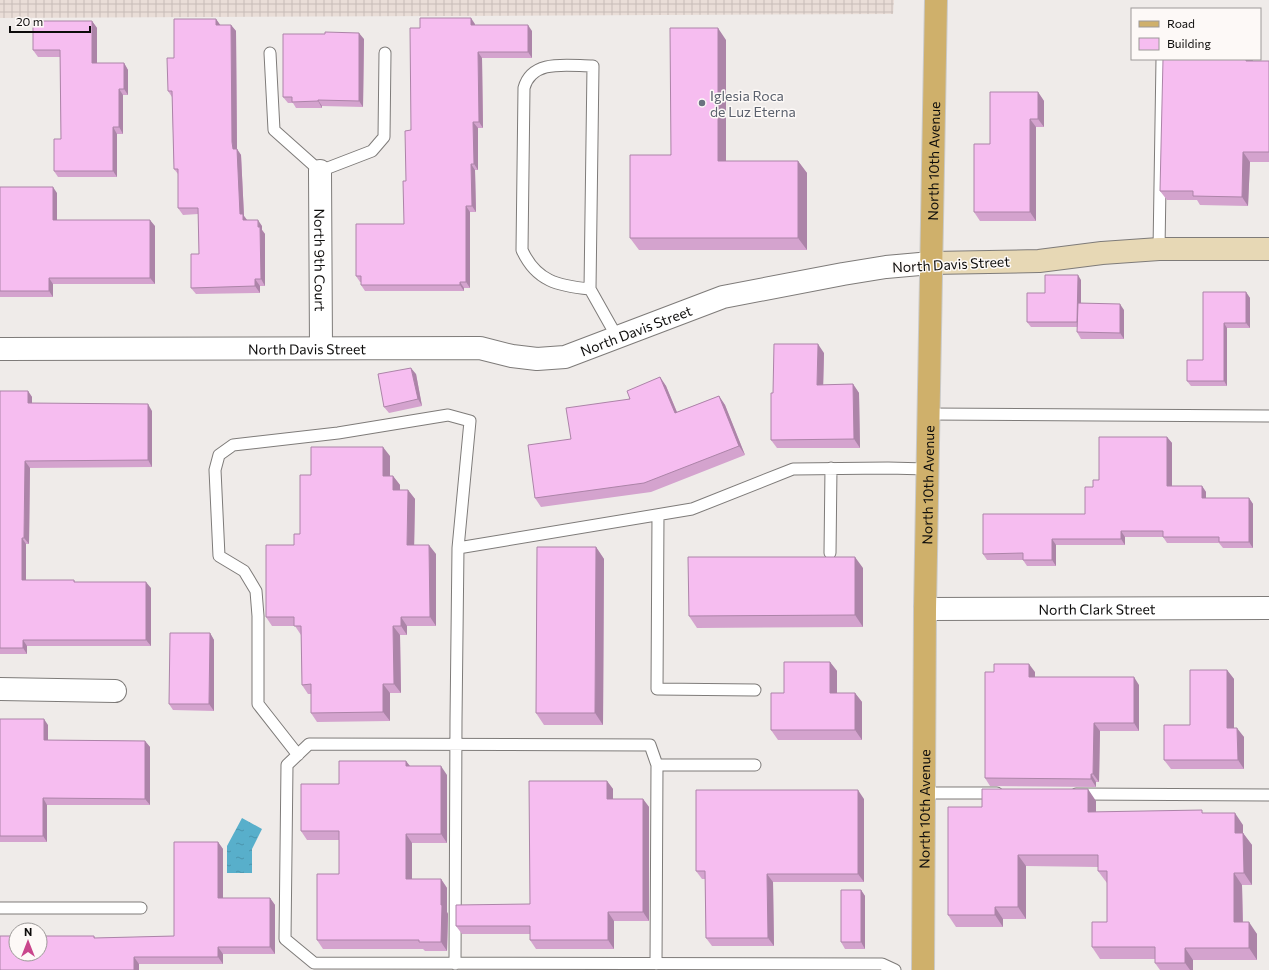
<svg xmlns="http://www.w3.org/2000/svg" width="1269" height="970" viewBox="0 0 1269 970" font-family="Commissioner,sans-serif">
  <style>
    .industrial { fill: url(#industrial-grid) }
    .water { fill: url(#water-ripples) }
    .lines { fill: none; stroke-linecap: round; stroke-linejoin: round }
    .lane-casing { stroke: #7e7b79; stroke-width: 13 }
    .street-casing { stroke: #7e7b79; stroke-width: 24 }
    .secondary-casing { stroke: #7e7b79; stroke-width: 24 }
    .primary-casing { stroke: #cacac9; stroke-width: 24 }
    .lane { stroke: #fff; stroke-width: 11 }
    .street { stroke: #fff; stroke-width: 22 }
    .secondary { stroke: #e7d8b5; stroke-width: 22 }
    .primary { stroke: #cfb06b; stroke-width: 22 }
    .wall { fill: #d4a3ce }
    .shaded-wall { fill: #ac84a8 }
    .building { fill: #f6bdf0; stroke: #ac84a8 }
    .worship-dot { fill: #6b7280; stroke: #fdf9f7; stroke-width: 1.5 }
    .labels { text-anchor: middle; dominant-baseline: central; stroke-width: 3; stroke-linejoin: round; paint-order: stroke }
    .worship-label { font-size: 14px; fill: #5b616d; stroke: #fdf9f7; text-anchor: start }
    .street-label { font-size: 14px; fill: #0d0c0b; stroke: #fdf9f7 }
  </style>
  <defs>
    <pattern id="industrial-grid" width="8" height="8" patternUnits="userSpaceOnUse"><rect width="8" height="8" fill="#e9ddd7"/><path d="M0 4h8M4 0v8" fill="none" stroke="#c7bcb7"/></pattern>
    <pattern id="water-ripples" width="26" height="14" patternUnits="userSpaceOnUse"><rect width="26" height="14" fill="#58afcb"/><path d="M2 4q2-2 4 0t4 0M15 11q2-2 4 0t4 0" fill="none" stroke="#4b95ad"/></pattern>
  </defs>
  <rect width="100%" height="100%" fill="#efebe9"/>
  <path class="industrial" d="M0,0H894L893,14L0,18Z"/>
  <path class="water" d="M242,818L262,829L252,849V873H227V846Z"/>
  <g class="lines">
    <defs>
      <path id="lane" d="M270,53L274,130L320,171L372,151L384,137L385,53
        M1159,249L1162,59
        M590,289C558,286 536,281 522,250L524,88C532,58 569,66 593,66L590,289L617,337
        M928,414L1269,416
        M658,515L657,689L755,690
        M458,548L692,509L793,469L888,468L927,469
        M830,553L831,468
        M298,755L258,704V616L256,591L244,571L219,556L215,470L219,455L233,445L338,433L448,415L470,421L458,548L456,720L455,964
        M657,765H755
        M924,793H997
        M1076,794L1269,795
        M0,908H141
        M656,964L657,765L650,745L309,744L287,765L285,939L314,963L882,964L895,970"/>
      <g id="street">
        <path id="s1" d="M320,171L321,348"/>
        <path id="s2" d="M0,349L480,348L512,356L537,359L565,357L723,297L843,274L886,267L931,263"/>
        <path id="s3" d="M925,609L1269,608"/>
        <path d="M0,689L115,691"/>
      </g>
      <path id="secondary" d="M931,263L1039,261L1102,253L1159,249H1269"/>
      <g id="primary">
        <path id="s4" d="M923,970L925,609L936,0"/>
      </g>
    </defs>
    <use href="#lane" class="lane-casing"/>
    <use href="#street" class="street-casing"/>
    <use href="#secondary" class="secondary-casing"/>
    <use href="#primary" class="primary-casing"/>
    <use href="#lane" class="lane"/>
    <use href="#street" class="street"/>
    <use href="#secondary" class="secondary"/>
    <use href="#primary" class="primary"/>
  </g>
  <path class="wall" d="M216,19L220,25H231L236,31L237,148V149L241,155L244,216L247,220L262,226V230L265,234V286H260V293L196,294L191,288L199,254L198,214L183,215L178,208V174L174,169L172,97L168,91L174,58Z
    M92,21L97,28V63H124L128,70V95H123V134H117V177H58L54,171L61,139L60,57H38L33,50Z
    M475,24V25L532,31V58H482L483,128H478V170H475L476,212H470V288H464V291H365L361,285V282H360L356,276L404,224L406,181L420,28Z
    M364,39L363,107L322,106V108H296L293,103H288L283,97Z
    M726,40V161H798L807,173V250H639L630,238Z
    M1253,61H1269V162H1250L1248,206L1200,205L1197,200H1167L1160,191Z
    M1038,92L1044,101V127H1036V221H980L974,212L990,144Z
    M0,187L57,193V220L155,226V284H53V297H0Z
    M1081,280V303L1124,310V339H1081L1077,332V327H1031L1027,322L1045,293Z
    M1203,292H1246L1250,298V328H1227V386H1191L1187,381L1203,360Z
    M824,353L823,385L853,384L859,393L860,448H777L771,440L773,393Z
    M416,374L422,406L389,413L384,407Z
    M660,377L666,386L677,412L719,396L725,405L745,455L651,492L541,507L535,498L571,439Z
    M0,391H28L32,397V403L152,411V467L30,468L29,544H26V580H74L75,582L151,588V646H27V654H0Z
    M1167,437L1172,443V486H1202L1206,492V498H1249L1253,504V548H1223L1219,543H1167L1163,537H1125V545H1056V566H1027L1023,560H987L983,554L1085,514L1093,487L1099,480Z
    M390,456V476H393L400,485V490H408L415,499L414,545L436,554V626H407V635H400L401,693H390V721L317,722L311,713V694H308L302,685L301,635L295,626H272L266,617L294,545L300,534L311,475Z
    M596,547L604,559L603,725H544L536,713Z
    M863,568V627L697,628L689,616Z
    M210,633L214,640V711L173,710L169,704Z
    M830,662L837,671V693H855L862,702V740H778L771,730L784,693Z
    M1227,670L1234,679V728L1244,737V769H1171L1164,760L1190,725Z
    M994,672H1035V677L1139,685V731H1100L1099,782H1096V787L990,786L985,778Z
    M0,719L48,725V740L145,741L150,747V805H47V842H0Z
    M406,761L410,766L447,775V843H412V879H441L447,888V912L448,914L447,951H425L423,949H323L317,940L339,874V840H307L301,831L339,784Z
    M607,781L613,789V799H643L649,807V921H614V949H536L530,940V934H462L456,926L530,904Z
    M864,799V882H773L774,946H712L706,938L705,879H702L696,871Z
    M1096,801V812L1204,813L1243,825V833L1252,845V885H1242L1243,922L1257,934V960H1193V970H1160L1155,963V959H1100L1092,947L1107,922V883L1098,871V867L1026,866V919H1003V927H956L948,915L982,807Z
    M218,842L223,849V898H270L275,905V954H223V964H139L0,970L94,936L95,938L174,936Z
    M861,890L865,896V949H845L841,942Z"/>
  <path class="shaded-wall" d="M471,18L475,24V31L471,25Z
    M216,19L221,26L216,25Z
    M92,21L97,28V70L92,63Z
    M231,25L236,31L237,148V153V149L241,155L244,216L247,220H243L240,214L232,142Z
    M528,25L532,31V58L528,52Z
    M718,28L726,40V173L718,161Z
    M359,33L364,39L363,107L359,101Z
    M478,52L482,58L483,128L479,122Z
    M1246,59H1253L1252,70L1246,61Z
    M124,63L128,70V95L124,89Z
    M119,89L123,95V134L119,127Z
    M1038,92L1044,101V127L1038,119Z
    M318,100L322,106V108L318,101Z
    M1030,119L1036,127V221L1030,212Z
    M473,122L478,128V170L474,164Z
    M113,127L117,134V177L113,171Z
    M1243,152L1250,162L1248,206L1242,197Z
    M798,161L807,173V250L798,238Z
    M471,164L475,170L476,212L472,206Z
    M53,187L57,193V226L53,220Z
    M466,206L470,212V288L466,282Z
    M150,220L155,226V284L150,278Z
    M258,220L262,226V230L265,234V286L261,279Z
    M1078,275L1081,280V327L1078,322Z
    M49,278L53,284V297L49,291Z
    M255,279L260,286V293L255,286Z
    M460,282L464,288V291L460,285Z
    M1246,292L1250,298V328L1246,323Z
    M1120,304L1124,310V339L1120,333Z
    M1224,323L1227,328V386L1224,381Z
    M818,344L824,353L823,393L817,385Z
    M411,368L416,374L422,406L418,399Z
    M660,377L666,386L681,422L675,413Z
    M853,384L859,393L860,448L854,439Z
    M28,391L32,397V409L28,403Z
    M719,396L725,405L745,455L739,446Z
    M148,404L152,411V467L148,460Z
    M1167,437L1172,443V492L1167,486Z
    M383,447L390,456V485L383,476Z
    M25,461L30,468L29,544L24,538Z
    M393,476L400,485V499L393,490Z
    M1202,486L1206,492V504L1202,498Z
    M408,490L415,499L414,554L407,545Z
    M1249,498L1253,504V548L1249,542Z
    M1121,531L1125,537V545L1121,539Z
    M22,538L26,544V586L22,580Z
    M1052,539L1056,545V566L1052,560Z
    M429,545L436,554V626L430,617Z
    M596,547L604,559L603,725L595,713Z
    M855,557L863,568V627L855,615Z
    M146,582L151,588V646L146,640Z
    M401,617L407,626V635L401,626Z
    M393,626L400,635L401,693L394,684Z
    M210,633L214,640V711L209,704Z
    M23,640L27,646V654L23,648Z
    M830,662L837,671V702L830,693Z
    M1029,664L1035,672V685L1029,677Z
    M1227,670L1234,679V737L1227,728Z
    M1134,677L1139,685V731L1134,723Z
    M383,684L390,693V721L383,712Z
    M855,693L862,702V740L855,730Z
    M44,719L48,725V746L44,740Z
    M1094,723L1100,731L1099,782L1093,774Z
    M1237,728L1244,737V769L1238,760Z
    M145,741L150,747V805L145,799Z
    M406,761L412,769L406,766Z
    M441,766L447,775V843L441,834Z
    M1091,774L1096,782V787L1091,779Z
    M607,781L613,789V807L607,799Z
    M1088,789L1096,801V824L1088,812Z
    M858,790L864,799V882L858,874Z
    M43,798L47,805V842L43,836Z
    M643,799L649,807V921L643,912Z
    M1235,813L1243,825V845L1235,833Z
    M1243,833L1252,845V885L1244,873Z
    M406,834L412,843V888L406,879Z
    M218,842L223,849V905L218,898Z
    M1018,855L1026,866V919L1018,907Z
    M1234,873L1242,885L1243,934L1234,922Z
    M767,874L773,882L774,946L768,938Z
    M441,879L447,888V912L448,914L447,951L441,942Z
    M861,890L865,896V949L861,942Z
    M270,898L275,905V954L270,947Z
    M995,907L1003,919V927L995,915Z
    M608,912L614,921V949L608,940Z
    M1249,922L1257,934V960L1249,948Z
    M218,947L223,954V964L218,957Z
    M1185,948L1193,960V970H1190L1185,963Z
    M134,957L139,964V970H134Z"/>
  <path class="building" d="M420,18H471V25H528V52H478L479,122H473L474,164H471L472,206H466V282H460V285H361V276H356V224H404L403,181H406L405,131L411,130L410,28H420Z
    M174,19H216V25H231L232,142L233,149H237L240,214H243V220H258V227H260L261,279H255V286L191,288V254H199L198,208H178V169H174L172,91H168L167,58H174Z
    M33,21H92V63H124V89H119V127H113V171H54V139H61L60,50H33Z
    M670,28H718V161H798V238H630V155H671Z
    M325,32L359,33V101L318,100V101L292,102V97H283V34H325Z
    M1163,59H1246V61H1269V152H1243L1242,197L1193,196V191H1160Z
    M990,92H1038V119H1030V212H974V144H990Z
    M0,187H53V220H150V278H49V291H0Z
    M1045,275H1078L1077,322H1027V293H1045Z
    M1203,292H1246V323H1224V381H1187V360H1203Z
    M1078,303L1120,304V333L1077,332Z
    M774,344H818L817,385L853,384L854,439L771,440V393H773Z
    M411,368L418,399L384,407L378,374Z
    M660,377L675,413L719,396L739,446L644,483L535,498L528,445L571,439L566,408L630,399L627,391Z
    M0,391H28V403L148,404V460L25,461L24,538H22V580H74V582H146V640H23V648H0Z
    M1099,437H1167V486H1202V498H1249V542H1219V537H1163V531H1121V539H1052V560H1023V553L983,554V514H1085V487H1093V480H1099Z
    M311,447H383V476H393V490H408L407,545H429L430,617H401V626H393L394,684H383V712L311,713V684L302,685L301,626H294V617H266V545H294V534H300V475H311Z
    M537,547H596L595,713H536Z
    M688,557H855V615L689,616Z
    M170,633H210L209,704H169Z
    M784,662H830V693H855V730H771V693H784Z
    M994,664H1029V677H1134V723H1094L1093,774H1091V779L985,778V672H994Z
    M1190,670H1227V728H1237L1238,760H1164V725H1190Z
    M0,719H44V740L145,741V799L43,798V836H0Z
    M339,761H406V766H441V834H406V879H441V905H442L441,942H419V940H317V874H339V831H301V784H339Z
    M529,781H607V799H643V912H608V940H530V926H456V905L530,904Z
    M982,789H1088V812L1202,810V813H1235V833H1243L1244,873H1234V922H1249V948H1185V963H1155V947H1092V922H1107V871H1098V855H1018V907H995V915H948V807H982Z
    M696,790H858V874H767L768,938H706L705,871H696Z
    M174,842H218V898H270V947H218V957H134V970H0V936H16V954H40V936H94V938L174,936Z
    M841,890H861V942H841Z"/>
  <circle class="worship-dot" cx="702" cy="103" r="4"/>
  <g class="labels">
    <g class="worship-label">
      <text x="710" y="95">Iglesia Roca<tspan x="710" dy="16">de Luz Eterna</tspan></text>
    </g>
    <g class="street-label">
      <text stroke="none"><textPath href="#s4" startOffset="809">North 10th Avenue</textPath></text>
      <text stroke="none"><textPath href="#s1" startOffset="89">North 9th Court</textPath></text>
      <text transform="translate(951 264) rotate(-3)">North Davis Street</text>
      <text stroke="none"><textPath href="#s2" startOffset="642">North Davis Street</textPath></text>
      <text stroke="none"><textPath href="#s2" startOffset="307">North Davis Street</textPath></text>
      <text stroke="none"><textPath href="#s4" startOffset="485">North 10th Avenue</textPath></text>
      <text stroke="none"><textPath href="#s3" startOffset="172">North Clark Street</textPath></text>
      <text stroke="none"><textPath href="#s4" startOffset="161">North 10th Avenue</textPath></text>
    </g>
  </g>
  <rect x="1131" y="8" width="130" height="52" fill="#fdf9f7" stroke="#9d9a99"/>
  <rect x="1139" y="21" width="20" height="6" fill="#cfb06b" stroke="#9d9a99"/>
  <text x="1167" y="28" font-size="12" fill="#0d0c0b">Road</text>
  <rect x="1139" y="38" width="20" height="12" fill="#f6bdf0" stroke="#9d9a99"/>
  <text x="1167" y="48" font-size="12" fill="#0d0c0b">Building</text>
  <g transform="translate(28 942)"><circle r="19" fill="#fdf9f7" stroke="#9d9a99"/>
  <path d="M0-3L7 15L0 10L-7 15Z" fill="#c9468c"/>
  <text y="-6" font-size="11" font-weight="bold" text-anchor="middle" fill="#0d0c0b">N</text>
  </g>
  <path d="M10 26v6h80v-6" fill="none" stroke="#0d0c0b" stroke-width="2"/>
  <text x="16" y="26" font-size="12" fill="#0d0c0b" stroke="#fdf9f7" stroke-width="3" paint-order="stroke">20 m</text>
</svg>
